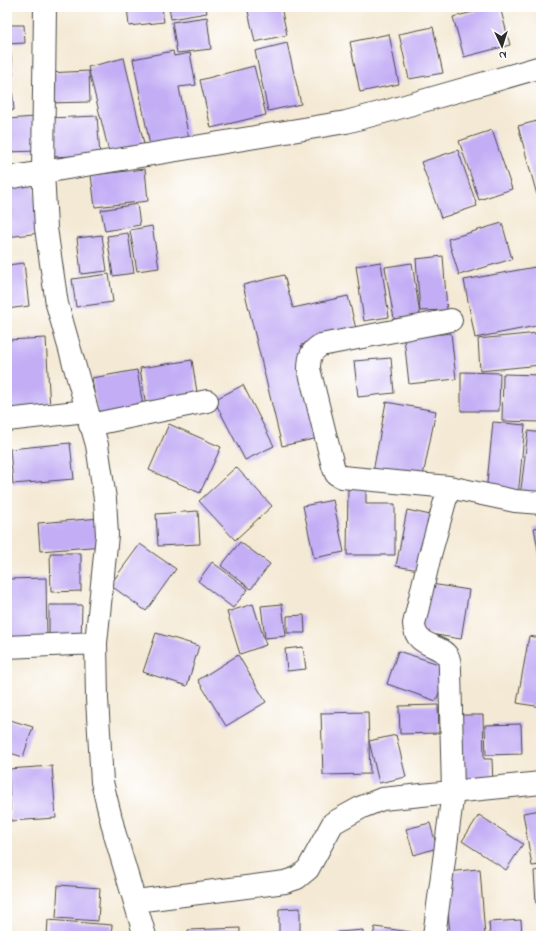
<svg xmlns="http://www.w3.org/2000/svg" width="548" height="943" viewBox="0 0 548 943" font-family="'Indie Flower',sans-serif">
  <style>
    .building { fill: #c3aef5 }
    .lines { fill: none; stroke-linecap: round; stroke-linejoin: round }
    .minor-casing { stroke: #494844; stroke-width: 24 }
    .minor { stroke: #fff; stroke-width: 22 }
  </style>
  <rect width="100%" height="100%" fill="#fff"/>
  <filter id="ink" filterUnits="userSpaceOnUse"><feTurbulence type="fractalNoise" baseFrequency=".025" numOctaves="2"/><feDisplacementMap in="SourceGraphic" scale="8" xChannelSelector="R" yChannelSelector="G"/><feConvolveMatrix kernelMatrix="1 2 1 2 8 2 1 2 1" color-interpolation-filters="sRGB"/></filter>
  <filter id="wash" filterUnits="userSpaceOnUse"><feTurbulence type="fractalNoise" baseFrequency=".012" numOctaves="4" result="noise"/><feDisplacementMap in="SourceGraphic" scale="16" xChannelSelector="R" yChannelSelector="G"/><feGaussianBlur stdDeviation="0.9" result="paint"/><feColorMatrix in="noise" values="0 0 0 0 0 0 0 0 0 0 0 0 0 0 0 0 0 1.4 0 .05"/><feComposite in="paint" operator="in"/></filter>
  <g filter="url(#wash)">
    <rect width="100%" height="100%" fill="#f4e9d4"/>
    <g id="blocks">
      <path class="building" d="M127,7H162L164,22L129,26Z
        M169,7H206L207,13L171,19Z
        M247,7H281L287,35L255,42Z
        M493,7H500L510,45L464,57L453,17Z
        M207,17L211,49L177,53L172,22Z
        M7,25H24L25,43L7,44Z
        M433,27L443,73L409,79L399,34Z
        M389,34L399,84L360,92L350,42Z
        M287,43L301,104L268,111L255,51Z
        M7,47H10L13,75L7,76Z
        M173,51L174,56L190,53L196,85L179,87L189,139L150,146L133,59Z
        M124,58L144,144L109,152L88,67Z
        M254,66L266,115L211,128L200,80Z
        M89,71L90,102L48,103L47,73Z
        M7,78H11L14,110L7,111Z
        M97,116L100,155L52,157L50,118Z
        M35,117L37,151L7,152V119Z
        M541,120V194L537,195L518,126Z
        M492,130L512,189L479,200L459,141Z
        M458,150L477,206L441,218L421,162Z
        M145,169L148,201L95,207L91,175Z
        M34,185L40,233L7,237V188Z
        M137,204L140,225L105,231L101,210Z
        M502,223L512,259L459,275L448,239Z
        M152,226L159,268L137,271L130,230Z
        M128,233L134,273L113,276L107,236Z
        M102,235L107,271L81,274L77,238Z
        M443,256L447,310L420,311L416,259Z
        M381,262L389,317L364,321L356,266Z
        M24,263L29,306L7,309V265Z
        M412,263L420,315L394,319L385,267Z
        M535,267L541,300V325L475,338L464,280Z
        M109,274L113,302L76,307L72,279Z
        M284,275L293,308L348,296L357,333L301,345L323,437L282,446L243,285Z
        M451,333L456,379L409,384L404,338Z
        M538,333L541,365L480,371L478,339Z
        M46,338L50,409L7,411V340Z
        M391,358L394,393L358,397L354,361Z
        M192,360L198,399L146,407L140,368Z
        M137,370L144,412L98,420L92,378Z
        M461,372L500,373L499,411H461Z
        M503,374L541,375V422L502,421Z
        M243,385L274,446L245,460L214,400Z
        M386,402L436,411L422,481L373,472Z
        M493,422L525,425L518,496L486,493Z
        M169,424L221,447L200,493L149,470Z
        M528,431L541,433V500L520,497Z
        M70,443L74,479L13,484L10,449Z
        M236,467L272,506L235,540L199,501Z
        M348,488H366V504H395V555H347Z
        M333,500L344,552L314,558L303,506Z
        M407,510L435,516L424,571L396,566Z
        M198,511L200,544L158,546L156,514Z
        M101,518L103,546L40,551L38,523Z
        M541,527V560H540L534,528Z
        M240,542L270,564L251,589L221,566Z
        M140,544L176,569L146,611L110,585Z
        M50,553H81V591L51,592Z
        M212,562L248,589L233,608L198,581Z
        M46,578L47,640H7V579Z
        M425,583L469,590L461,639L417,632Z
        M253,604L266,645L240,654L227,612Z
        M282,604L286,636L265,638L261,606Z
        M49,605H82L81,640H49Z
        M304,615L305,633H287V616Z
        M156,633L199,646L187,686L143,672Z
        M529,636L541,638V707L517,703Z
        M303,647L306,669L287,671L285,649Z
        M398,651L448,667L436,701L387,684Z
        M238,655L266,702L226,726L198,680Z
        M438,705L439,733L400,734L399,706Z
        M368,712L370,774L323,775L321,713Z
        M460,715H483L484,759H492L493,785L461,786Z
        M7,719L33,727L23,757L7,752Z
        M521,724L522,754L486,755L485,725Z
        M396,735L406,777L379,783L369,741Z
        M52,766L56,818L11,821L8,769Z
        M541,810V865L532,866L523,813Z
        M479,815L523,844L506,870L462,841Z
        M430,823L437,848L414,855L406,829Z
        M480,869L485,936H450L445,872Z
        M541,870V903H536L534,871Z
        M58,885L100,888L98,921L56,918Z
        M300,908V936H279V909Z
        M48,920L112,925L111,936H47Z
        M521,920L522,936H490L489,922Z
        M375,927L411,932V936H373Z
        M240,928V936H188V930Z
        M363,930V936H338V932Z"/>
    </g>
  </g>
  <g filter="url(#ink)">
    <use href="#blocks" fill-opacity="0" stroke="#494844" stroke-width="1"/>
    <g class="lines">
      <defs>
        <path id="minor" d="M45,7L43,171L46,228L51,263L57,304L97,445L105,499L107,535L96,643L97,699L102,782L115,835L145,936
          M7,178L346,122L391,110L541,67
          M451,320L321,345C311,351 309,357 309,369L333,466L336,474L342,477L449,487L515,501L541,503
          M7,420L86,411
          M90,425L207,401
          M7,647L96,643
          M136,901L285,882L297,878L308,869L333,823L362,807L382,799L541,783
          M434,936L453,792L450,670C450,666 450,661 448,657C440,643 415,648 414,624L430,555L449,487"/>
      </defs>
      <use href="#minor" class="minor-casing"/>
      <use href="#minor" class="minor"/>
    </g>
  </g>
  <rect width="548" height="943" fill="none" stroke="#fff" stroke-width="24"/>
  <g transform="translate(502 46) rotate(176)" stroke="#ffffff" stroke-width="3" paint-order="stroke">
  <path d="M0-3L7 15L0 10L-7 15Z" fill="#2b2b2b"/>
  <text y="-6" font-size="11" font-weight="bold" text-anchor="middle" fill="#2b2b2b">N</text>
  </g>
</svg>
